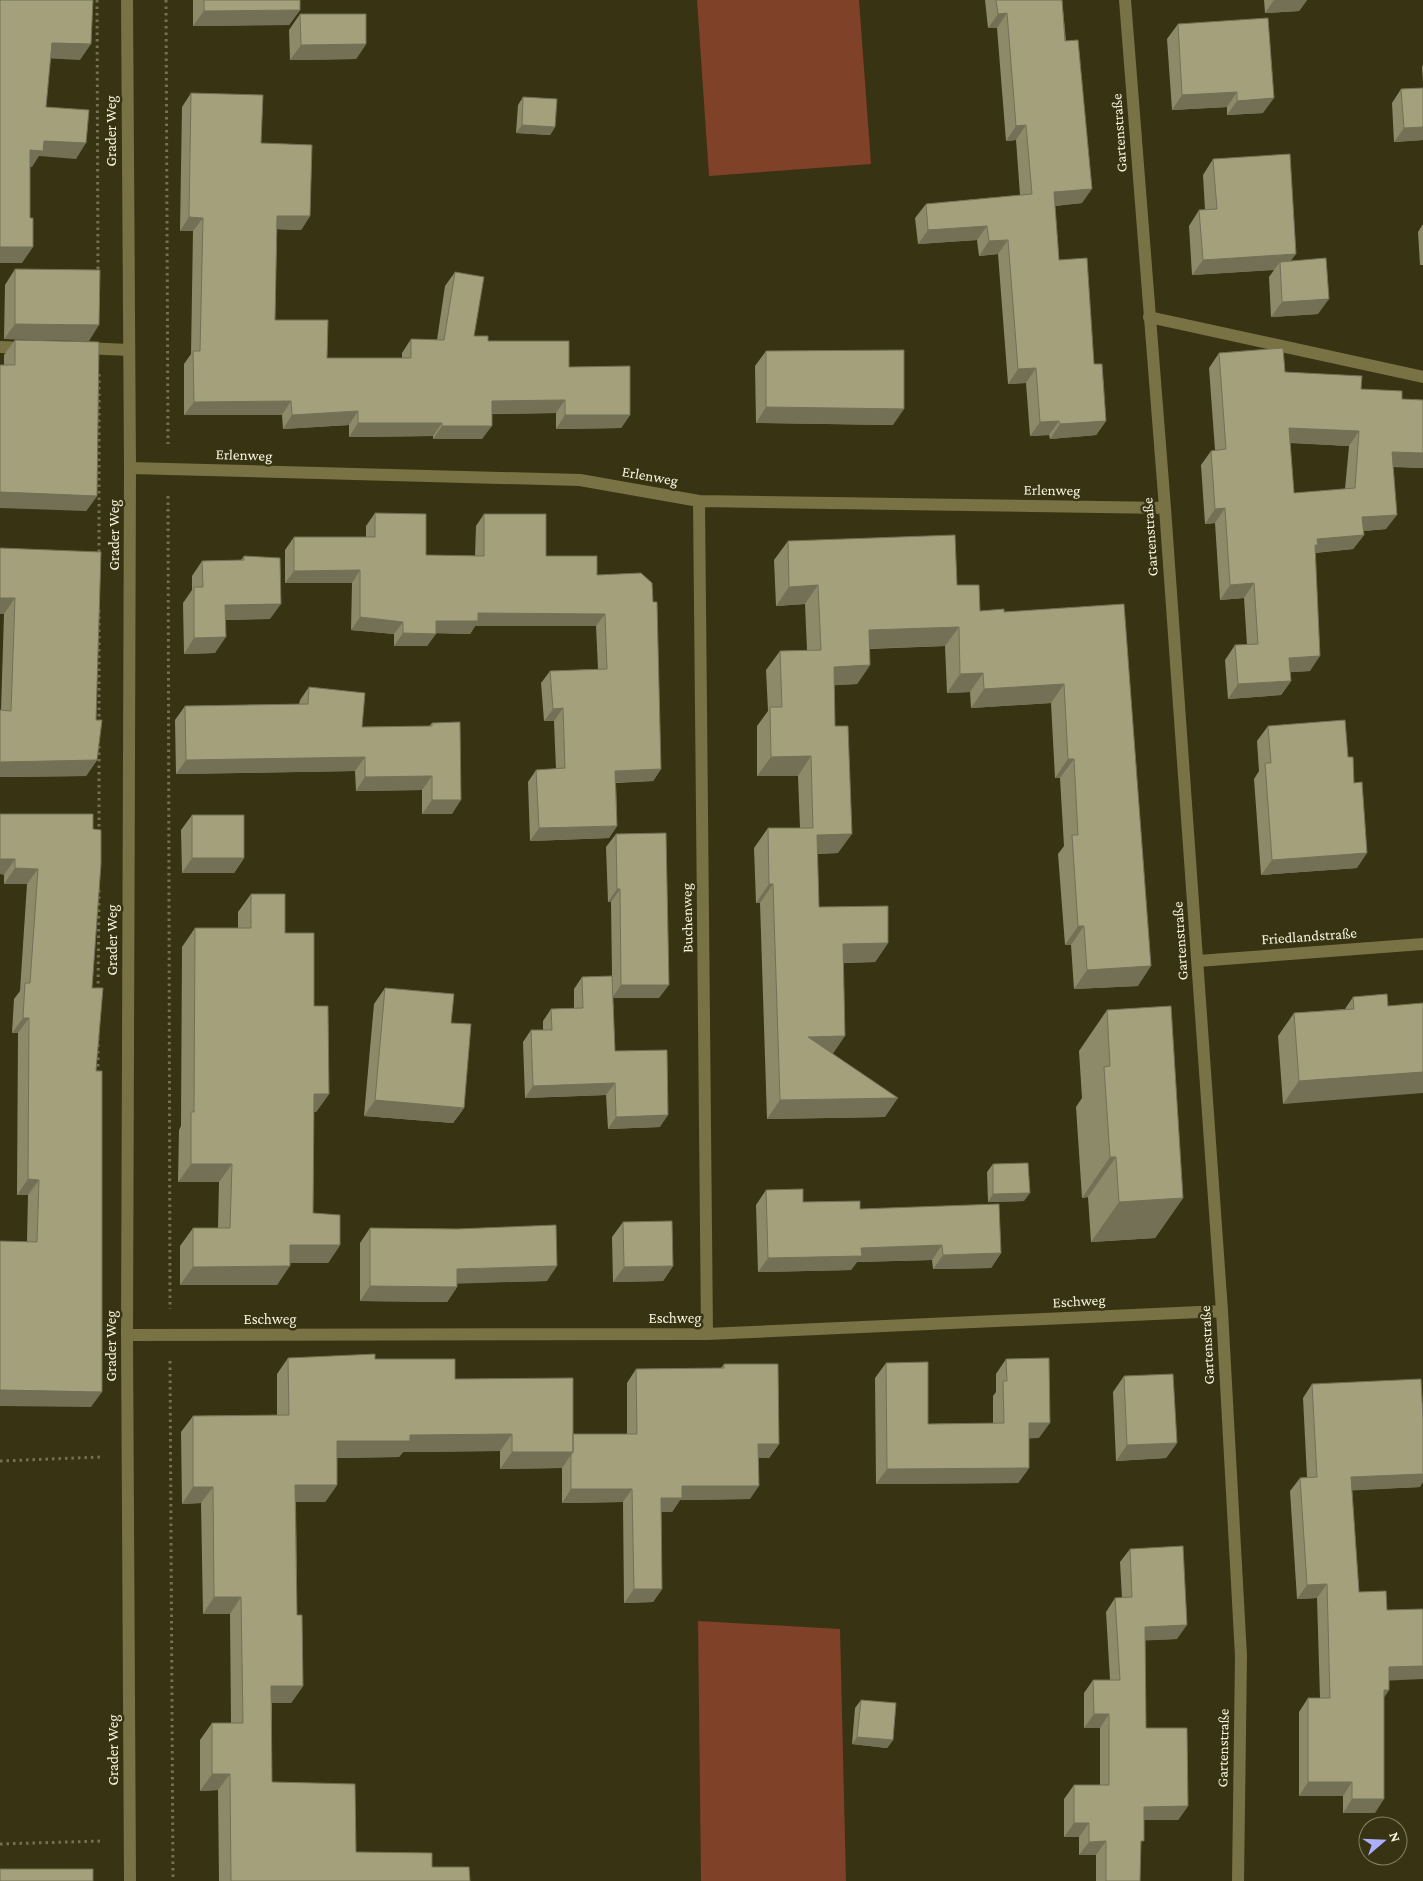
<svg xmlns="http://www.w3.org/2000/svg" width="1423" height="1881" viewBox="0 0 1423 1881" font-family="'Crimson Pro',serif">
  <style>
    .green { fill: #7f4128 }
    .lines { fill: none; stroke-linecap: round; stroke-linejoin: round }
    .path { stroke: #757154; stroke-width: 3; stroke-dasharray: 2.5 4; stroke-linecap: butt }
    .service { stroke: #787245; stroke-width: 12 }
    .minor { stroke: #787245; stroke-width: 12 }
    .tertiary { stroke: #787245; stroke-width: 12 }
    .wall { fill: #8d8a6a; fill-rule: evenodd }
    .shaded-wall { fill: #737056 }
    .building { fill: #a4a07b; stroke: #737056; fill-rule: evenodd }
    .labels { text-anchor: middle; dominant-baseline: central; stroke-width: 5; stroke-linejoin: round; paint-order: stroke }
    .street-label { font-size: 15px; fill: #f7f5e1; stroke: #383312 }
  </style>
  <rect width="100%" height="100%" fill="#383312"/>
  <path class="green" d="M697,0H859L871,164L709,176Z
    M698,1621L840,1629L846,1881H701Z"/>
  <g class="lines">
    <path class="path" d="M97,0L98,273
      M166,0L168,444
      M99,374V555
      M168,496L170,1309
      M99,723V609
      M99,833V742
      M98,990L99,889
      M98,1073V1037
      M170,1361L173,1881
      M0,1461L101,1457
      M0,1844L103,1841"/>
    <path class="service" d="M1149,317L1423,377
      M0,347L27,348
      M84,348L129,350"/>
    <path class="minor" d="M1125,0L1165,508L1222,1311L1241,1656L1238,1881
      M130,468L580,480L699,501L1165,508
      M699,501L707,1334
      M1198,961L1423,944
      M127,1335L707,1334L1222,1311"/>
    <path class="tertiary" d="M127,0L130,468L127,1335L130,1881"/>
  </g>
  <path class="wall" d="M193,0H300V10L289,25L193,26Z
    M985,0H1062L1082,203L1055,206L1059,260L1094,364L1106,421L1096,435L1050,439L1049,435L1030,436L1026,383L1008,384L998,254L979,256L977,240L918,244L915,218L926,204L1020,195L1016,140L1006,141L997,28H988Z
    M1264,0H1307L1299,11L1265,13Z
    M300,14L366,44L356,59L290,60L289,30Z
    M1178,24L1263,113L1227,115V107L1172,110L1167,39Z
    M1423,65V83L1422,67Z
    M1423,88V140L1394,142L1392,103L1401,89Z
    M191,93L261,143L310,216L301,230L277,229L275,320L327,358H402V353L411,339L437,340L445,286L455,272L474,336L569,367L630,415L621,428L556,429V413L492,414L482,439H433V436L349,437V425L283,429L282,415H184V364L191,354L193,231H180L182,107Z
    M523,97L555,127L550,135L516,133L518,105Z
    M1213,159L1291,261L1318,314L1271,317L1269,277L1274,270L1192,275L1189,226L1199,210H1205L1203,175Z
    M1423,224V265H1420L1418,232Z
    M15,269L89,341L4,339L5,285Z
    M15,340L97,496L86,511L4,365V355Z
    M766,351L893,425L756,423L755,366Z
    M1219,353L1285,372L1402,399L1423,400V468L1393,467L1386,529L1363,531L1364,535L1353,549L1315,553L1310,671L1290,672L1291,681L1281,695L1228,699L1225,660L1235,645H1247L1244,598L1220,600L1215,523L1205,524L1201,465L1211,451L1215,450L1209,368ZM1290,443L1349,446L1345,489L1294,493Z
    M375,513L426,555L475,556L476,526L484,514L546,556L597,575L661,769L653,781L616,783L617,826L609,838L530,841L528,782L536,770L556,769L554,721H544L541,683L550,671L598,669L596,626H475L470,634L436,633L427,646H394V634L351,630L352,583H285V550L294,537H366V526Z
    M788,541L957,585L980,611L1004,612L1124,604L1138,986L1074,989L1071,945H1065L1058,854L1064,846L1060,778H1055L1051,703L971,708L970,692L947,693L945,646L869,649L870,665L857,684L834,685L838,853L817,854L819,907L888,943L875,962L844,963L833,1054L885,1117L767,1119L760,903H756L754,848L768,828H800L798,776H757V726L768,711L766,670L780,651L807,650L805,604L776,606L774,560Z
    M0,548L96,720L97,760L86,776L0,777V710H1L4,614H0Z
    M244,556L270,619L225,620L215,653L184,654L183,603L192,590V576L202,561L241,560Z
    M309,687L362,727L429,726L432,723L452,814H422V790L356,791L355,771L176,774L175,720L185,706L299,704L300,700Z
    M1268,726L1357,868L1261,875L1254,779L1259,771L1257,741Z
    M0,814H93L92,988L96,1071L91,1407L27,1241L28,1195H17L18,1033H12L14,999L20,991L27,884H4V875Z
    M192,815L244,858L234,873H182L181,830Z
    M616,834L659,998H613L615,1051L660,1127L608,1129L606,1095L525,1098L523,1042L531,1030H543V1021L551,1009L574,1008V989L582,977L612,976L611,902H608L606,847Z
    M251,894L285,933L314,1006L329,1094L316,1112H314L313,1213L340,1245L328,1263H290L277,1285H180V1246L193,1228H218L219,1182H178L179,1130L181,1126L182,947L195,928H238V912Z
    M385,988L451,1023L464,1108L453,1123L364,1116L374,1004Z
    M1387,994L1283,1104L1278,1036L1294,1013L1345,1009L1353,997Z
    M1107,1010L1183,1198L1155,1238L1091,1242L1088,1197L1082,1198L1076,1107L1082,1098L1079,1051Z
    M993,1164L1024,1201L988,1202L987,1172Z
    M766,1190L803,1202L860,1209L1001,1253L991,1268L933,1269L932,1260L857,1262L851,1270L758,1272L756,1205Z
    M623,1222L673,1266L663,1281L613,1282L612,1237Z
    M370,1228L457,1229L547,1281L457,1283V1287L447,1302L360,1301V1243Z
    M288,1358L375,1359L455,1379L573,1434H627V1383L636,1369L721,1368L724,1364L779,1444L769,1458H758L750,1499L680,1500L672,1512H661L662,1589L653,1602L624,1603L623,1502L562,1503V1468L500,1469V1451L403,1452L399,1457L337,1458V1485L325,1502H296L297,1615L303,1686L291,1703H272V1782L356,1852L432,1867L470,1881H219L218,1790L200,1791V1740L212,1723H231L230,1614H203L201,1503L182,1504L181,1432L193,1416L277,1415V1374Z
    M1006,1359L1039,1438H1029V1468L1018,1483L876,1484L875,1378L886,1363L928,1424L993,1423V1396L996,1392V1374Z
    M1124,1376L1177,1443L1166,1458L1116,1461L1113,1392Z
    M1312,1384L1420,1487L1352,1490L1359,1592L1389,1681V1690L1384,1697L1375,1813H1343V1796H1299V1712L1308,1698H1320L1317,1598L1297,1599L1290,1491L1300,1478L1307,1477L1303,1398Z
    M1130,1549L1177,1639L1145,1640L1146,1728L1188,1806L1178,1820H1144L1140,1846V1881H1096V1855H1079V1837H1064V1799L1074,1785H1100V1728H1084V1693L1093,1680H1110L1106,1612L1115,1598H1122L1120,1562Z
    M861,1700L893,1740L887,1748L852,1744L855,1708Z"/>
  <path class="shaded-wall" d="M1274,0H1307L1299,11L1265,13Z
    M300,10L289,25L193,26L204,11Z
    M1007,13L997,28H988L998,14Z
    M52,43L91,44L80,60L41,58Z
    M366,44L356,59L290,60L301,45Z
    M1237,92L1227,107L1172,110L1182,95Z
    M1274,98L1263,113L1227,115L1237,101Z
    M522,125L555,127L550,135L516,133Z
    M1026,125L1016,140L1006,141L1016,126Z
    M1423,127V140L1394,142L1404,128Z
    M44,141L86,143L76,159L39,156L32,167L19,166L30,150Z
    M1092,189L1082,203L1044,207L1054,192Z
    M277,216H310L301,230L267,229Z
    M189,217L203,218L193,231H180Z
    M987,226L977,240L918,244L928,230Z
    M1008,240L998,254L979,256L989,241Z
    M0,247H33L22,263H0Z
    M1296,254L1285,269L1280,262L1274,270L1192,275L1203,260Z
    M1329,299L1318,314L1271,317L1282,302Z
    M15,324L99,325L89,341L4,339Z
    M1036,368L1026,383L1008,384L1018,369Z
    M565,400L556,413L482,414L492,401Z
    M291,401L282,415H184L194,402Z
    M766,407L904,409L893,425L756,423Z
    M358,411L349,425L283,429L292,415Z
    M565,415H630L621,428L556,429Z
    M1059,421L1049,435L1030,436L1040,422Z
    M1106,421L1096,435L1050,439L1060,424Z
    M358,423H442L433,436L349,437Z
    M442,426H492L482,439H433Z
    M1289,428L1359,431L1349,446L1279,442Z
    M1392,452L1423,453V468L1382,466Z
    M0,492L97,496L86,511L0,508Z
    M1225,508L1215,523L1205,524L1215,509Z
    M1397,515L1386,529L1352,532L1362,517Z
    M1364,535L1353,549L1312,553L1317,539Z
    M360,570L352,583H285L294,571Z
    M1254,583L1244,598L1220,600L1230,585Z
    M818,585L805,604L776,606L789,587Z
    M0,598H15L4,614H0Z
    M281,604L270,619L214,620L225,605Z
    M478,613L605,614L596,626H475L470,634L427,633L436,621Z
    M360,617L403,622L394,634L351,630Z
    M959,627L945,646L855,649L869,630Z
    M403,633L436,634L427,646H394Z
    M226,637L215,653L184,654L194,638Z
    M1320,656L1310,671L1279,673L1289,658Z
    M870,665L857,684L821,686L834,667Z
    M983,673L970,692L947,693L960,674Z
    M1291,681L1281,695L1228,699L1238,684Z
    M1064,684L1051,703L971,708L984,689Z
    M563,708L554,721H544L553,709Z
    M811,756L798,776H757L771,757Z
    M365,757L355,771L176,774L186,760Z
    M1068,759H1074L1060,778H1055Z
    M97,760L86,776L0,777V762Z
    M661,769L653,781L607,783L615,771Z
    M432,776L422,790L356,791L365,777Z
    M432,800H461L452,814H422Z
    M617,826L609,838L530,841L539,828Z
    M852,834L838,853L803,854L817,835Z
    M1367,853L1357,868L1261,875L1272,860Z
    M192,858H244L234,873H182Z
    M0,859H15L4,875L0,874Z
    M15,868L38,869L27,884H4Z
    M769,884H773L760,903H756Z
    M617,889H620L611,902H608Z
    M1078,926H1084L1071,945H1065Z
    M888,943L875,962L830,963L843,944Z
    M1151,966L1138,986L1074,989L1087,970Z
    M621,985H669L659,998H612Z
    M23,1018H29L18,1033H12Z
    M845,1036L832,1055L808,1037Z
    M1423,1072V1093L1283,1104L1299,1081Z
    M615,1083L606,1095L525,1098L533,1086Z
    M314,1094H329L316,1112H301Z
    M898,1098L885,1117L767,1119L780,1100Z
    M375,1100L464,1108L453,1123L364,1116Z
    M668,1115L660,1127L608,1129L616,1117Z
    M1110,1157H1116L1088,1197L1082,1198Z
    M191,1164H232L219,1182H178Z
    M28,1179L39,1180L28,1195H17Z
    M1030,1193L1024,1201L988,1202L993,1194Z
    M1183,1198L1155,1238L1091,1242L1119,1202Z
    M290,1245H340L328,1263H277Z
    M942,1245L932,1260L857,1262L851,1270L758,1272L768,1258L861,1248Z
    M1001,1253L991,1268L933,1269L943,1255Z
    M290,1266L277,1285H180L193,1267Z
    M557,1266L547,1281L447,1284L457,1269Z
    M673,1266L663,1281L613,1282L624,1267Z
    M370,1286L457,1287L447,1302L360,1301Z
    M0,1390L102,1392L91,1407L0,1406Z
    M1029,1423H1050L1039,1438L1018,1439Z
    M512,1434L500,1451L403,1452L399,1457L325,1458L337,1441L410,1435Z
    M1177,1443L1166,1458L1116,1461L1127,1445Z
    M758,1444H779L769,1458H749Z
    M512,1452H573L562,1468L500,1469Z
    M1029,1468L1018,1483L876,1484L887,1469Z
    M1423,1474V1482L1420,1487L1342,1491L1351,1477Z
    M295,1485H337L325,1502H284Z
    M682,1486H759L750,1499L680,1500L672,1512H652L661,1498Z
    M193,1487H213L201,1503L182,1504Z
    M571,1489H632L623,1502L562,1503Z
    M1327,1584L1317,1598L1297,1599L1307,1585Z
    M634,1589H662L653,1602L624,1603Z
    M214,1597H241L230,1614H203Z
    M1187,1625L1177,1639L1136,1641L1145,1627Z
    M1423,1666V1679L1379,1681L1389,1667Z
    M271,1686H303L291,1703H260Z
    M1384,1690H1389L1380,1703Z
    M1094,1714H1109L1100,1728H1084Z
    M857,1737L893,1740L887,1748L852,1744Z
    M212,1774H230L218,1790L200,1791Z
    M1308,1782H1352L1343,1796H1299Z
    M1352,1799H1384L1375,1813H1343Z
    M1188,1806L1178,1820H1134L1144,1807Z
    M1074,1823H1089L1079,1837H1064Z
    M1106,1841L1096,1855H1079L1089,1842Z"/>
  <path class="building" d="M0,0H93L91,44L52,43L46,107L89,110L86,143L44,141L43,151L30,150V218H33V247H0Z
    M204,0H300V10L204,11Z
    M996,0H1062L1065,41L1078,40L1092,189L1054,192L1059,260L1087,258L1094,364H1102L1106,421L1060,424L1059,421L1040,422L1036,368L1018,369L1008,240L989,241L987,226L928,230L926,204L1032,194L1026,125L1016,126L1007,13L998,14Z
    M300,14H366V44L301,45Z
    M1268,18L1274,98L1237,101V92L1182,95L1178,24Z
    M1423,88V127L1404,128L1401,89Z
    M191,93L263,95L261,143L312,145L310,216H277L275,320H328L327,358H411V339L444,340L455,272L484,277L474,336H488V341H569V367L630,366V415H565V400L492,401V426H442V423H358V411L292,415L291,401L194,402L193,351H200L203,218L189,217Z
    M523,97L557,99L555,127L522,125Z
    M1290,154L1296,254L1203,260L1199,210L1217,209L1213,159Z
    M1326,258L1329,299L1282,302L1280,262Z
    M15,269L100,270L99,325L15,324Z
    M15,340L99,342L97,496L0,492V365H15Z
    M1283,348L1285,372L1362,376L1361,389L1402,391V399L1423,400V453L1392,452L1397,515L1362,517L1364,535L1317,539L1318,545H1315L1320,656L1289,658L1291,681L1238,684L1235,645L1258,644L1254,583L1230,585L1225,508L1215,509L1211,451L1226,449L1219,353ZM1289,428L1359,431L1355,488L1294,493Z
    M904,350V409L766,407V351Z
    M375,513L426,514V555L484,556V514H546V556H597V575L641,573L652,583L653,602H657L661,769L615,771L617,826L539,828L536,770L565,768L563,708L553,709L550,671L607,669L605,614L478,613V621H436V634L403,633V622L360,617V570L294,571V537H375Z
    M955,535L957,585H979L980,611L1004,609V612L1124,604L1151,966L1087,970L1084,926H1078L1072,835H1078L1074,759H1068L1064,684L984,689L983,673L960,674L959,627L869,630L870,665L834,667L835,726H848L852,834L817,835L819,907L888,906V943L843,944L845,1036L808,1037L898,1098L780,1100L773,884H769L768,828H813L811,756L771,757L770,707H782L780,651L821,650L818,585L789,587L788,541Z
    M0,548L101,552L96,720H102L97,760L0,762V710L11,711L15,598H0Z
    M244,556L280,558L281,604L225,605L226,637L194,638V587H203L202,561L244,560Z
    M309,687L365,693L362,727L432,726V723L460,722L461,800H432V776L365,777V757L186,760L185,706L308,704Z
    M1345,720L1348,757H1353L1354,783L1362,782L1367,853L1272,860L1265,763H1271L1268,726Z
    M0,814H93V829L101,830V864L92,988H103L96,1071H102V1392L0,1390V1241L37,1242L39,1180L28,1179L29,1018H23L25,983H30L38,869L15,868V859H0Z
    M192,815H244V858H192Z
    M666,833L669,985H621L620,889H617L616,834Z
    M251,894H285V933H314V1006H328L329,1094H314L313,1213L340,1215V1245H290V1266L193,1267V1228H230L232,1164H191V1112H194L195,928H251Z
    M612,976L615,1051L667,1050L668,1115L616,1117L615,1083L533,1086L531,1030H552L551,1009L583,1008L582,977Z
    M385,988L454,994L451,1023L471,1024L464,1108L375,1100Z
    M1387,994L1388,1006L1423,1003V1072L1299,1081L1294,1013L1354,1009L1353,997Z
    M1171,1006L1183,1198L1119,1202L1116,1157H1110L1104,1067L1110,1066L1107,1010Z
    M1028,1163L1030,1193L993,1194V1164Z
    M803,1189V1202L860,1201V1209L999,1204L1001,1253L943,1255L942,1245L861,1248L862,1256L768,1258L766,1190Z
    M672,1221L673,1266L624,1267L623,1222Z
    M556,1225L557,1266L457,1269V1287L370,1286V1228L457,1229Z
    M375,1354V1359H455V1379L573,1378V1452H512V1434L410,1435V1441H337V1485H295L297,1615H302L303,1686H271L272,1782L355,1784L356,1852L432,1853V1867H469L470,1881H231L230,1774H212V1723H243L241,1597H214L213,1487H193V1416L289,1415L288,1358Z
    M1049,1358L1050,1423H1029V1468L887,1469L886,1363L928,1362V1424L1004,1423L1003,1381H1007L1006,1359Z
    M724,1364H778L779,1444H758L759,1486H682V1498H661L662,1589H634L632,1489H571V1455L573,1452V1434H637L636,1369L724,1368Z
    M1173,1374L1177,1443L1127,1445L1124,1376Z
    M1421,1379L1423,1419V1474L1351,1477L1359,1592L1386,1591L1387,1610L1423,1609V1666L1389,1667V1690H1384V1799H1352V1782H1308V1698H1330L1327,1584L1307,1585L1300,1478L1317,1477L1312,1384Z
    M1183,1546L1187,1625L1145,1627L1146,1728H1187L1188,1806L1144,1807V1841H1141L1140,1881H1106V1841L1089,1842V1823H1074V1785H1109V1714H1094L1093,1680H1120L1115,1598L1132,1597L1130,1549Z
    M861,1700L896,1703L893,1740L857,1737Z
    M0,1869H93V1881H0Z"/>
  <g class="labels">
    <g class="street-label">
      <text transform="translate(111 131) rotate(-90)">Grader Weg</text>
      <text transform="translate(1119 133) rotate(-94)">Gartenstraße</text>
      <text transform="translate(244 455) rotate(2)">Erlenweg</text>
      <text transform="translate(650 476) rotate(10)">Erlenweg</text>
      <text transform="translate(1052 490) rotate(1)">Erlenweg</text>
      <text transform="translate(114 535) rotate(-90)">Grader Weg</text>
      <text transform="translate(1150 537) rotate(-94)">Gartenstraße</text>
      <text transform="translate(687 918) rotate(-91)">Buchenweg</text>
      <text transform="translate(1309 936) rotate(-4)">Friedlandstraße</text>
      <text transform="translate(112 940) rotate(-90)">Grader Weg</text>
      <text transform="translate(1180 941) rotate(-94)">Gartenstraße</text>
      <text transform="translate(1079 1301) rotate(-3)">Eschweg</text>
      <text x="675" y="1318">Eschweg</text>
      <text x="270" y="1319">Eschweg</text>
      <text transform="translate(1207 1345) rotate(-93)">Gartenstraße</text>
      <text transform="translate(111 1346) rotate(-90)">Grader Weg</text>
      <text transform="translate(1223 1748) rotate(-89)">Gartenstraße</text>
      <text transform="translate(113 1750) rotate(-90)">Grader Weg</text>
    </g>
  </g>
  <g transform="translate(1383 1841) rotate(71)"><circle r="24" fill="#383312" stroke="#848165"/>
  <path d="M0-4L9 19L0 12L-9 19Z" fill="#acaffb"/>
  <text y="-8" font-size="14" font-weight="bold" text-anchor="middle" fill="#f7f5e1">N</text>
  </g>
</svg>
